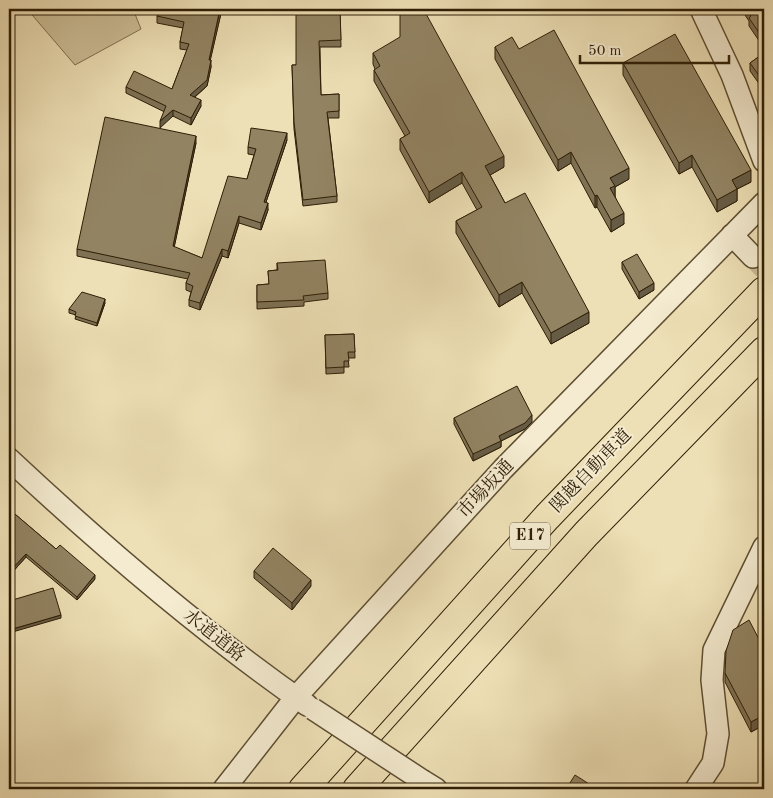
<svg xmlns="http://www.w3.org/2000/svg" width="773" height="798" viewBox="0 0 773 798" font-family="'Old Standard TT','Noto Serif JP',serif">
  <style>
    .green { fill: #cdbf98; stroke: #7e6e4f }
    .lines { fill: none; stroke-linecap: round; stroke-linejoin: round }
    .minor-tunnel { stroke: #c8b993; stroke-width: 21; stroke-dasharray: 21 11; stroke-linecap: butt }
    .minor-casing { stroke: #5e4e32; stroke-width: 24 }
    .highway-casing { stroke: #2e1e06; stroke-width: 30 }
    .minor { stroke: #f4ebd0; stroke-width: 21 }
    .highway { stroke: #eee0b6; stroke-width: 28 }
    .minor-bridge-casing { stroke: #5e4e32; stroke-width: 24; stroke-linecap: butt }
    .minor-bridge { stroke: #f4ebd0; stroke-width: 21 }
    .wall { fill: #7e7154; stroke: #2e1e06 }
    .shaded-wall { fill: #665c45; stroke: #2e1e06 }
    .building { fill: #928362; stroke: #2e1e06 }
    .labels { text-anchor: middle; dominant-baseline: central; stroke-width: 4; stroke-linejoin: round; paint-order: stroke }
    .shield { fill: #f4ebd0; stroke: #695c43; stroke-width: 1 }
    .shield-label { font-size: 16px; font-weight: bold; fill: #2e1e06 }
    .street-label { font-size: 18px; fill: #2e1e06; stroke: #f4ebd0 }
  </style>
  <rect width="100%" height="100%" fill="#eee0b6"/>
  <filter id="stains"><feTurbulence type="fractalNoise" baseFrequency=".004" numOctaves="4"/><feColorMatrix values="0 0 0 0 .2 0 0 0 0 .09 0 0 0 0 .02 0 0 0 .5 -.17"/></filter>
  <radialGradient id="worn" r=".72"><stop offset=".6" stop-color="#630" stop-opacity="0"/><stop offset="1" stop-color="#630" stop-opacity=".3"/></radialGradient>
  <path class="green" d="M27,9H133L141,29L75,65Z"/>
  <g class="lines">
    <path class="minor-tunnel" d="M753,257L764,269"/>
    <defs>
      <path id="minor" d="M701,9L732,75L764,161
        M732,235L753,257
        M9,459C103,547 201,631 307,705
        M423,781L436,789
        M224,789L296,697L503,469L764,203
        M696,789L713,763L718,734L712,680L714,650L764,547"/>
      <path id="highway" d="M303,789L547,517L764,291
        M357,789L586,534L764,351"/>
    </defs>
    <use href="#minor" class="minor-casing"/>
    <use href="#highway" class="highway-casing"/>
    <use href="#minor" class="minor"/>
    <use href="#highway" class="highway"/>
    <defs>
      <path id="minor-bridge" d="M313,709L423,781"/>
    </defs>
    <use href="#minor-bridge" class="minor-bridge-casing"/>
    <use href="#minor-bridge" class="minor-bridge"/>
  </g>
  <path class="wall" d="M222,9L210,60L211,67L207,86L195,97L201,106L191,125L126,93V87L172,89L187,50L180,49V42L183,28L157,23V16Z
    M340,9L341,47H320L321,95L339,94V118H328L337,196V202L303,206L294,129L292,65H296Z
    M741,9H764V48L749,26V21Z
    M495,47L519,49L629,179L615,187V196L624,224L611,232L597,207L595,208L571,163L558,171L495,59Z
    M373,53L504,167L490,175L505,203L589,323L551,344L522,293L499,307L456,233V221L477,210L462,183L429,203L400,150V139L405,136L374,81V70L375,69L373,64Z
    M764,53L760,85L750,71V63Z
    M623,63L751,182L737,189V201L717,212L692,167L679,174L623,75Z
    M287,140L266,202L268,210L261,230L239,223L228,258L222,256L200,310L189,306V300L191,292L186,290V283L188,279L77,256V249L196,143L174,247L202,258L247,179L254,155L248,154V147Z
    M622,262L654,290L639,299L622,269Z
    M277,263L328,293V299L304,302V306L257,309V285L269,284L268,271L277,270Z
    M105,303L97,326L75,319L76,315L69,313V309Z
    M354,334L355,358H348L349,367H344V373L326,374L325,335Z
    M454,418L532,422L525,429L501,441V447L473,461L454,424Z
    M9,509L56,549L95,579L77,600L26,557L9,576Z
    M254,571L311,586L292,610L254,578Z
    M764,649V725L751,732L725,682V673Z"/>
  <path class="shaded-wall" d="M220,9H222L209,66V60Z
    M211,60V67L207,86L190,101V95Z
    M764,74V82L760,85V77Z
    M201,100V106L191,125V118Z
    M173,110V116L160,128V121Z
    M287,133V140L264,208V202Z
    M196,136V143L173,253V246Z
    M571,152V163L558,171V160Z
    M692,155V167L679,174V163Z
    M504,156V167L485,178V166Z
    M629,168V179L615,187V197L610,200V178Z
    M751,170V182L737,189V201L717,212V200L732,180Z
    M462,172V183L429,203V192Z
    M597,195V207L595,208V196Z
    M268,203V210L261,230V223Z
    M624,213V224L611,232V220Z
    M239,216V223L228,258V251Z
    M222,249V256L200,310V303Z
    M522,282V293L499,307V295Z
    M654,283V290L639,299V292Z
    M105,299V303L97,326V323Z
    M589,312V323L551,344V333Z
    M532,415V422L525,429L501,441V447L473,461V454L499,436Z
    M26,554V557L9,576V572Z
    M95,575V579L77,600V597Z
    M311,580V586L292,610V603Z
    M61,615V618L9,633V630Z
    M764,715V725L751,732V722Z"/>
  <path class="building" d="M158,9H220L209,60H211L207,80L190,95L201,100L191,118L173,110L160,121L166,106L126,87L134,71L172,89L189,44L180,42L184,22L157,16Z
    M296,9H340L341,40L319,41L321,95L339,94V111L327,112L337,196L303,200L294,122L292,65H296Z
    M746,9H764V40L749,18L751,16Z
    M400,11L425,12L504,156L485,166L505,203L525,193L589,312L551,333L522,282L499,295L456,221L482,207L462,172L429,192L400,139L410,133L374,70L380,66L373,53L400,37Z
    M554,30L629,168L610,178L615,186L610,188L624,213L611,220L597,195L595,196L571,152L558,160L495,47L512,37L519,49Z
    M675,34L751,170L732,180L737,189L717,200L692,155L679,163L623,63Z
    M764,53V74L760,77L750,63Z
    M105,117L196,136L173,246L202,258L228,176L247,179L256,149L248,147L251,128L287,133L264,202L268,203L261,223L239,216L228,251L222,249L200,303L189,300L193,286L186,283L190,273L77,249Z
    M637,254L654,283L639,292L622,262Z
    M325,260L328,293L303,296L304,300L257,302V285L269,284L268,271L278,270L277,263Z
    M82,292L105,299L97,323L75,316L76,312L69,309Z
    M354,334L355,352H348L349,361H344V367L326,368L325,335Z
    M517,386L532,415L525,423L499,436L501,441L473,454L454,418Z
    M9,509L56,549L60,545L95,575L77,597L26,554L9,572Z
    M273,548L311,580L292,603L254,571Z
    M53,588L61,615L9,630V601Z
    M749,620L764,649V715L751,722L725,673L726,651L733,630Z
    M575,775L597,789H566Z"/>
  <g class="labels">
    <rect class="shield" x="510" y="522.5" width="40" height="27" rx="4"/>
    <g class="shield-label">
      <text x="530" y="536">E17</text>
    </g>
    <g class="street-label">
      <text transform="translate(591 471) rotate(-46)">関越自動車道</text>
      <text transform="translate(486 489) rotate(-47)">市場坂通</text>
      <text transform="translate(214 636) rotate(38)">水道道路</text>
    </g>
  </g>
  <rect width="773" height="798" fill="none" stroke="#eee0b6" stroke-width="30"/>
  <rect x="10" y="10" width="753" height="778" fill="none" stroke="#2e1e06" stroke-width="2.5"/>
  <rect x="15" y="15" width="743" height="768" fill="none" stroke="#2e1e06"/>
  <path d="M580 55v8h149v-8" fill="none" stroke="#2e1e06" stroke-width="2.5"/>
  <text x="588" y="55" font-size="15" fill="#2e1e06" stroke="#f4ebd0" stroke-width="4" paint-order="stroke">50 m</text>
  <rect width="100%" height="100%" filter="url(#stains)"/>
  <rect width="100%" height="100%" fill="url(#worn)"/>
</svg>
